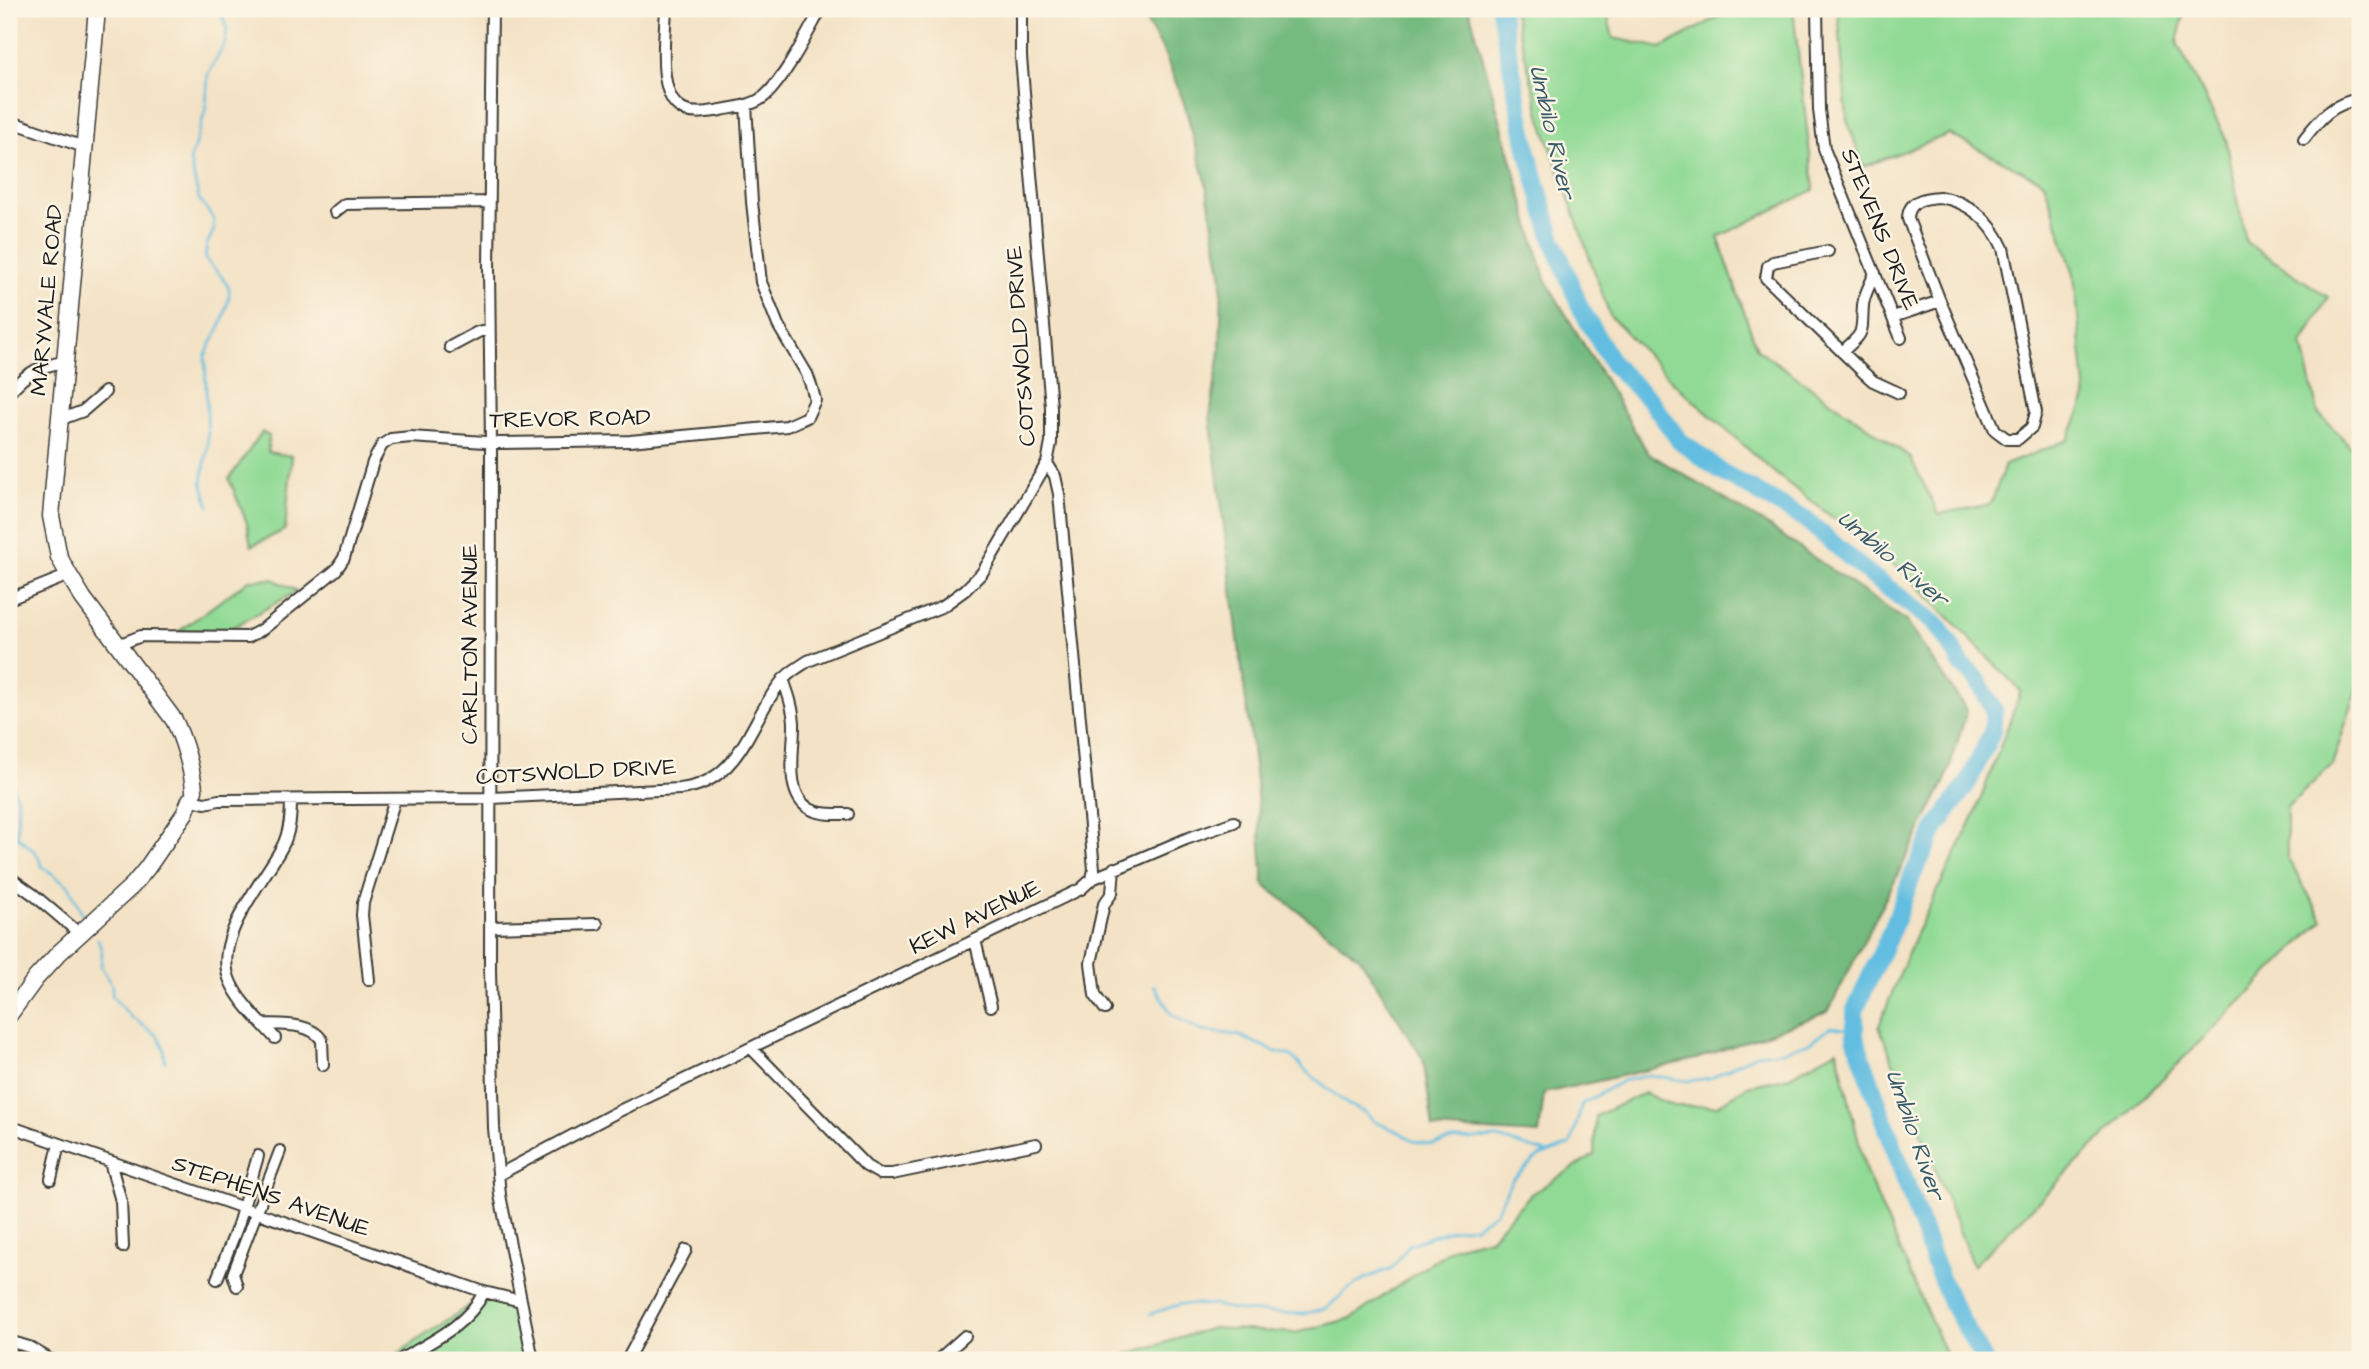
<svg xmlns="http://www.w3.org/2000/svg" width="2369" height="1369" viewBox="0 0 2369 1369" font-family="'Architects Daughter',sans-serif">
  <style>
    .green { fill: #91da95; stroke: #567b58; stroke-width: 2 }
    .forest { fill: #74ba7e; stroke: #486b4d; stroke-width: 2 }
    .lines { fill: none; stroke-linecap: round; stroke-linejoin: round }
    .stream { stroke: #62bde0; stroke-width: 2.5 }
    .river { stroke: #62bde0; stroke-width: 18 }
    .street-casing { stroke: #3c3a35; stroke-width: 14 }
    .secondary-casing { stroke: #3c3a35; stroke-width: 19 }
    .street { stroke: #fff; stroke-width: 10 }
    .secondary { stroke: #fff; stroke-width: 16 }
    .labels { text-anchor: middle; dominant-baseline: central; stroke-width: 5; stroke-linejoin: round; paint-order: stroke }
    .street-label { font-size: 23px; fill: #1c1c1c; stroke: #fcf5e5 }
    .water-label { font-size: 24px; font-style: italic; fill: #385c6a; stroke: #fcf5e5 }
  </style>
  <rect width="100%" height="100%" fill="#fcf5e5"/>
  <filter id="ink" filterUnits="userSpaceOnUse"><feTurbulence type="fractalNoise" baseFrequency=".0143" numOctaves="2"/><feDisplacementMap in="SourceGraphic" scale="14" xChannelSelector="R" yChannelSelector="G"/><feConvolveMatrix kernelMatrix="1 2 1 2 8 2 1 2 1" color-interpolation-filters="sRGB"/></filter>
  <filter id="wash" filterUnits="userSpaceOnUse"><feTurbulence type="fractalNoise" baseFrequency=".00686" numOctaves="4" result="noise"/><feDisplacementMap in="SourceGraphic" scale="28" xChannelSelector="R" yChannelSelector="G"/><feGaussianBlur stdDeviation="1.57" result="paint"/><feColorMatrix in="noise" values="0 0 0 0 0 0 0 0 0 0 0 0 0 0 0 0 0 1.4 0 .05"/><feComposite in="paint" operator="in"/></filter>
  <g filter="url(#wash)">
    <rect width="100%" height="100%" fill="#f3e2c5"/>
    <path class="green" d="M1513,9H1606L1613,38L1661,48L1733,9H1793L1814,190L1718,237L1757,349L1910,457L1939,514L1991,504L2005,465L2068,440L2086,398L2074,275L2044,182L1949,134L1863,167L1847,120L1838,12L1840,9H2185L2177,43L2226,139L2246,242L2328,297L2302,344L2318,413L2360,456V681L2332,765L2287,807V857L2323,920L1973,1266L1879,1026L1915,936L1975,814L2021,691L1906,574L1776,474L1675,384L1610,316L1542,122Z
      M262,432L269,436L268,452L292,456L285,530L251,546L247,523L229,479Z
      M273,579L297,591L230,629L178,632L249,580Z
      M1837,1050L1866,1172L1948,1360H1109L1212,1328L1295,1333L1352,1318L1454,1247L1490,1238L1531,1194L1594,1155L1596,1116L1644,1093L1673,1106H1717L1747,1086L1786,1078Z
      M482,1297L515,1300L527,1360H388Z"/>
    <path class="forest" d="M1139,9H1469L1545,279L1648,453L1761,521L1906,621L1967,711L1946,779L1828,1012L1696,1059L1544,1093L1539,1134L1433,1128L1423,1059L1360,958L1264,885L1256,781L1210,416L1220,352L1222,278L1205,178L1184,103L1163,50Z"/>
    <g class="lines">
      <path class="stream" d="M209,506L202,482L208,445L205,356L223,320L229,298V288L222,277L205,259L207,244L214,230L213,218L199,199L190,161L206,108L208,74L225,43L227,28L219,9
        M9,773L18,803L17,836L37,854L42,866L69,886L83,915
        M98,939L102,952L101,966L112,986V996L131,1017L158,1036L164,1048L165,1062
        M1154,985L1172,1015L1202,1031L1238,1035L1273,1051L1292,1056L1305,1070L1347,1104L1364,1112L1375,1122L1401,1133L1413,1141L1431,1145L1452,1140L1498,1138L1547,1153
        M1150,1314L1181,1304L1213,1305L1241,1311L1275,1313L1304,1314L1327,1308L1347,1290L1366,1278L1392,1268L1410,1244L1451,1230L1476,1226L1496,1212L1512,1180L1538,1157L1571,1144L1582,1104L1622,1081L1650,1075L1687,1081L1711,1078L1756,1054L1783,1051L1809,1043L1831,1027L1848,1029L1855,1025"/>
      <path class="river" d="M1500,9L1528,153L1553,240L1580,307L1613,365L1650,400L1679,440L1720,471L1806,520L1868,573L1936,624L1949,642L1962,665L1977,679L1994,710L1992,732L1969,781L1936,828L1913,874L1893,927L1855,1010V1037L1934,1262L1950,1300L1984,1360"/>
    </g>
  </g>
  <g filter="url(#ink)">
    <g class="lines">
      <defs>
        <path id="street" d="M492,9L489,268L491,446L490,971L494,1128L500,1195L533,1360
          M666,9C665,34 657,91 679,107C690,116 708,112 721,110C736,107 754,106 766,95C786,76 807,34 821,9
          M1817,9L1819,110L1824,149L1901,338
          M9,121L84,147
          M2304,139C2320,118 2333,103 2360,99
          M1939,197C1969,201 1991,221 2003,248L2036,412L2032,427L2018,439H2007L1995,430L1940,301L1908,219C1908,201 1923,198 1939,197Z
          M335,212L345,204L489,202
          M1828,251L1773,262L1768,266L1766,278L1864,373L1873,381L1899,393
          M1893,317L1940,301
          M450,347L478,332L489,329
          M1842,352C1866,331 1861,334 1863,305C1864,294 1871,283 1875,273
          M9,363V376L14,386
          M9,393C25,373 40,366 64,362
          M59,420L83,411L105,392
          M9,599L69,575
          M118,645L141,636L248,637L263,629L336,570L344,558L373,462L382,445L391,439L411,437L500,443L630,441L787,426L807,417L815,400L812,388L807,374L778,325L761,282L752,202L746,105
          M783,679C788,693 793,707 794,722C795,748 783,794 810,809C821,815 836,814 848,814
          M192,800L205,803L219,800L491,798L680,789C742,782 749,720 782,681C789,672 799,667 808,661L943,606L965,590L982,573L1047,463L1051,443V407L1021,57V9
          M9,877L34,895L80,934
          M1092,879L1186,839L1234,822
          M491,927L597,924
          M975,940L991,1006
          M369,980L362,915L363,903L395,799
          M1105,1009L1095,995L1091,963L1104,904L1112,893L1114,868
          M262,1024C281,1025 310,1022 322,1040L323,1065
          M275,1038C261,1022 240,1003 231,983C210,940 263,883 282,847C290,832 291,816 291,800
          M751,1048L866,1166L880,1174H892L1036,1144
          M9,1126L484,1292L521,1301
          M110,1162L121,1201L123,1247
          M498,1175L615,1113L1081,889L1092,879L1094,869L1059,494L1055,476L1047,463
          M51,1179L59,1144
          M217,1279L238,1225L258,1156
          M237,1286L233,1274L280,1151
          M9,1341L29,1347L51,1360
          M400,1360C432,1341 467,1326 484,1292
          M627,1360L686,1250
          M938,1360L965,1336"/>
        <path id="secondary" d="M97,9L51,516L59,557L69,575L83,598L174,720C183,738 193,771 194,791
          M9,1015L36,978L59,953L133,885L147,868L185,813L190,800"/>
      </defs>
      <use href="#street" class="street-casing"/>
      <use href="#secondary" class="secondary-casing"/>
      <use href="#street" class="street"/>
      <use href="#secondary" class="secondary"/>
    </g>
  </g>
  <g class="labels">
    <g class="street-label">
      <text transform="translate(1880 229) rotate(68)">STEVENS DRIVE</text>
      <text transform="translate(47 300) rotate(-85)">MARYVALE ROAD</text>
      <text transform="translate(1021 346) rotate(-94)">COTSWOLD DRIVE</text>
      <text transform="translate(570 419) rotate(-1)">TREVOR ROAD</text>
      <text transform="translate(470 644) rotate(-90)">CARLTON AVENUE</text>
      <text transform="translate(576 772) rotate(-3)">COTSWOLD DRIVE</text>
      <text transform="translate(975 917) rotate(-26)">KEW AVENUE</text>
      <text transform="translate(271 1196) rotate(19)">STEPHENS AVENUE</text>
    </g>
    <g class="water-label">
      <text transform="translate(1552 132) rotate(77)">Umbilo River</text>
      <text transform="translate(1893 559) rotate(40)">Umbilo River</text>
      <text transform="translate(1915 1135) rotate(71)">Umbilo River</text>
    </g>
  </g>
  <rect width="2369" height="1369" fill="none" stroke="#fcf5e5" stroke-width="35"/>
</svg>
